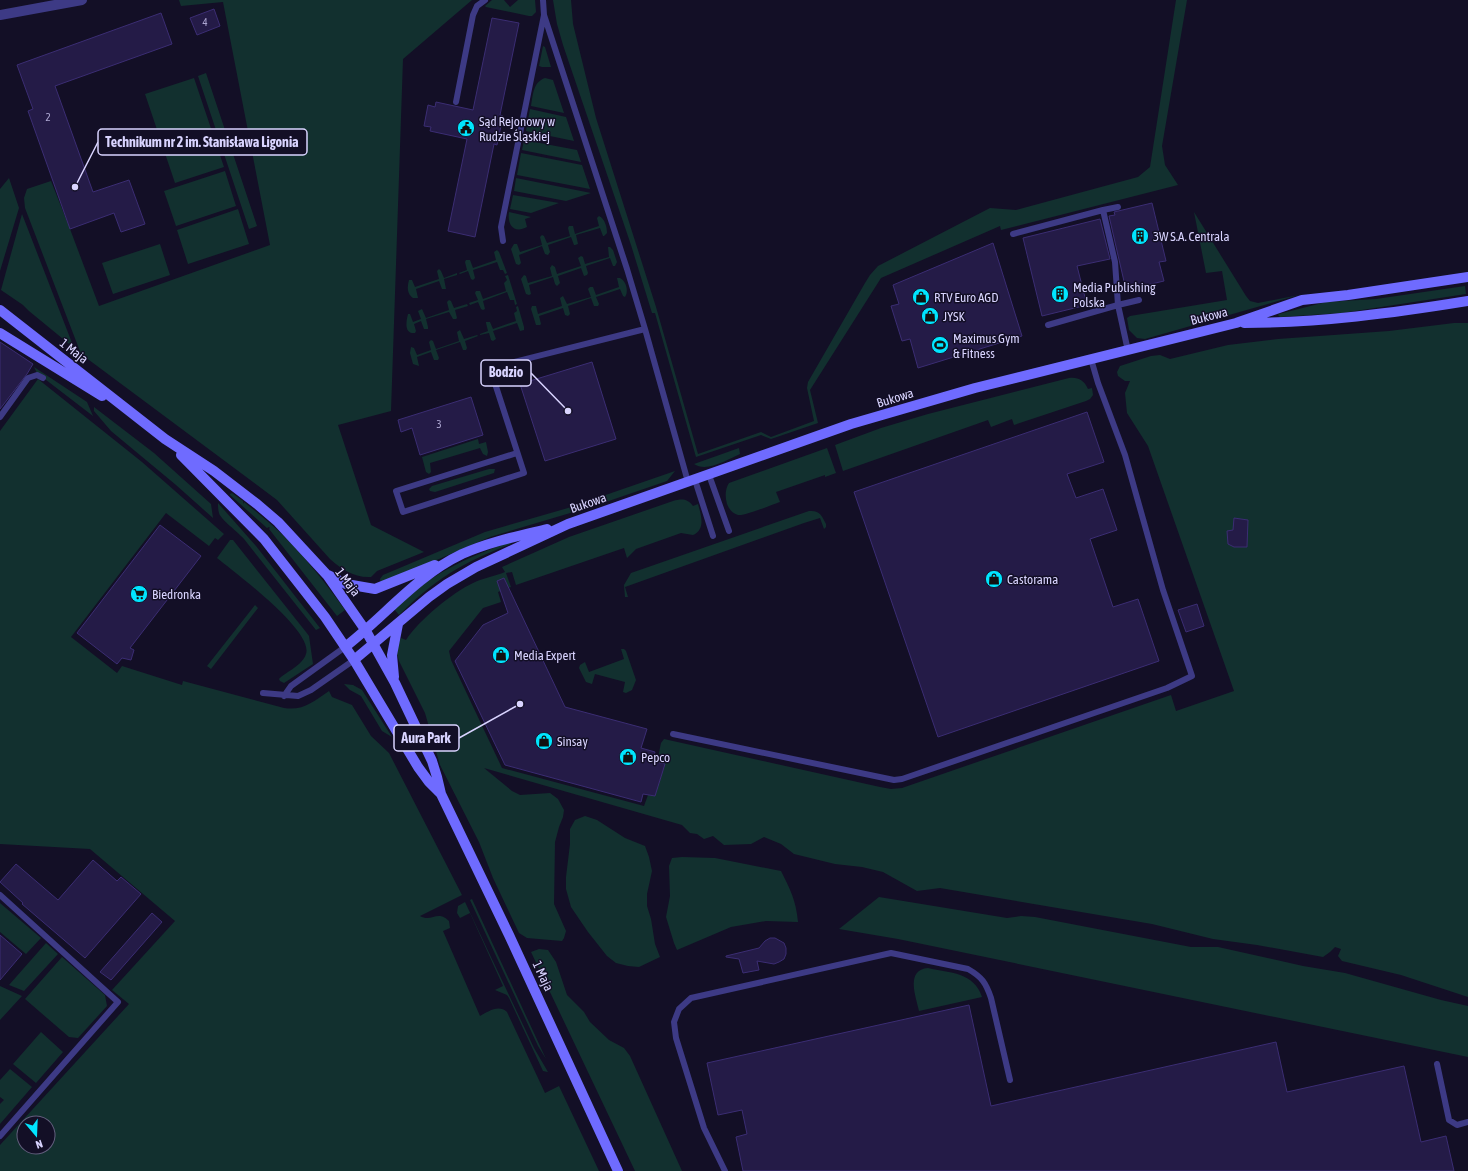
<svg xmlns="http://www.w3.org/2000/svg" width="1468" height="1171" viewBox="0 0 1468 1171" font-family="'Asap Condensed',sans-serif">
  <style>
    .green { fill: #12302f; fill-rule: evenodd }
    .building { fill: #241b47; stroke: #3b2d73 }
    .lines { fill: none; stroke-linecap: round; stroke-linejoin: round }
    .lane { stroke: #3d3a85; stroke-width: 6 }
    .street { stroke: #3d3a85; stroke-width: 10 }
    .secondary { stroke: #6f6bff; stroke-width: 10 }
    .labels { text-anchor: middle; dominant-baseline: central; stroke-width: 3; stroke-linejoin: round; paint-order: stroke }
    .number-label { font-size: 11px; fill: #aca6d1 }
    .poi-label { font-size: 13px; fill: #d9d4ff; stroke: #130f26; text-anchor: start }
    .street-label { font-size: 13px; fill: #d9d4ff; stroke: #130f26 }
    .leader { fill: none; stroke: #d9d4ff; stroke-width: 1.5 }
    .callout-dot { fill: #d9d4ff; stroke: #130f26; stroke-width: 1.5 }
    .callout { fill: #130f26; stroke: #d9d4ff; stroke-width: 1.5 }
    .callout-label { font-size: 14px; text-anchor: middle; font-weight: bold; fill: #d9d4ff }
  </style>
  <rect width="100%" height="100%" fill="#130f26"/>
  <path class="green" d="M179,0H472L403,59L391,411L338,425L371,525L424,552L377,571L371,577C354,578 341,569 330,559L277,500L81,354L25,208L24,198L27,189L51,181L70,229L99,306L270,245L223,2L181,6Z
    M492,0H504L510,7L518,0H535L536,12L532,16H529L486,7L485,6Z
    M553,0H571L573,24L596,118L656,307L698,454L761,432L771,437L814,421L807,388L808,382L865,283L870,275L878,266L990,208L1016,210L1138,177L1150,167L1176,0H1187L1162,146L1165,165L1178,185L1001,230L1000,226L881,278L810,390L818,423L771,439L761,435L696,457L655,313H652L631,245L563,45L557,24Z
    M543,46L545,47L551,67H542L539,66Z
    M206,73L257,226L249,229L198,76Z
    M194,78L224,167L175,183L145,94Z
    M545,78L553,80L564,113L531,106C533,95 533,82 545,78Z
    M530,109L566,117L574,141L526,131Z
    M524,140L577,150L581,162L522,150Z
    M521,153L582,165L590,189L517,175Z
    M225,171L236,206L176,226L164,191Z
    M9,178L19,208L0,271V189Z
    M516,178L591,193L566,201L514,191Z
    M513,195L559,203L531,213L510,209Z
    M238,209L249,244L188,264L177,230Z
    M509,212L531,217L525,219L527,227C514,234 507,225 509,212Z
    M1194,212L1246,296L1250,301L1258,303L1299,295L1145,339L1137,338L1129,330L1127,318L1130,316L1227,300L1222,271L1206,273Z
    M22,214L74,348L29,311L23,305L1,290Z
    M599,216C605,219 607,227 607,233L604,236H603L600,228L576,235L578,244L575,245H574L571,237L548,245L550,252L548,255L545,254L542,246L519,255L521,263L519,265L516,264L511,249L514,244H517L520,252L542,245L540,237L542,235L544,236L547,243L570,236L568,228L569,226H573L575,234L599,226L597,218Z
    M160,244L170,275L113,294L102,263Z
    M608,247H610L613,250L617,262L615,266H613L610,258L586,266L588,273L587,275L584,276L581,268L558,276L560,283L557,286L555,284L553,277L529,285L531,294L529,295L526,294L521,279L524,275L526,276L528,283L552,276L550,268L552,265L555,267L557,274L581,266L578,258L581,256L583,257L585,264L609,257Z
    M497,250L499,252L507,273L505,274L503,270H500L497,262L473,270L475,278L473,280L471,279L468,271L460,274L459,273L467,270L465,262L466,260H470L473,268L496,260L494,252Z
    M439,269L441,271L444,278L457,273V275L444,279L446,289H442L439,281L416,289L418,298H413C407,294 407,287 409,280H412L415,287L439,279L437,271Z
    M508,275L517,304L515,305L514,300H510L507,292L483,301L485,309L483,310L481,309L478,302L470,305L469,303L478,300L475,293L476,291H480L483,299L506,291L504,283L507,280L505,276Z
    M617,278H620C626,281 629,291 625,297L623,296L620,289L596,297L599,304L598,306H594L591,298L568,306L570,314L568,316L565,315L563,308L539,316L541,324L540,325H536L531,309L532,306H536L538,314L562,306L560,298L563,296L567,304L591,297L588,289L590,287H593L596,295L619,287Z
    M1465,286L1466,294L1342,313L1280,317L1278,315L1279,314L1326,302L1376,299Z
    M449,300L451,301L454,308L467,304L468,306L455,310L457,318L456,319H453L449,312L426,319L428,327V329H424L421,321L414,324L416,331L415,333C404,334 406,322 408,314H410L413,322L421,319L418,311L422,309L426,318L449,310L447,302Z
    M518,306L524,327V330L520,331L517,323L493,331L496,339L493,341L491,340L489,333L480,335V334L488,331L486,323V322H490L493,329L516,321L514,313L517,311L516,307Z
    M1454,323H1468V997L1401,975L1342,961L1338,956L1341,949L1335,947L1330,952L1323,957L1257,945L1213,939L1152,924L940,888L917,891L883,872L862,867L835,864L794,854L781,844L764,837L751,844L724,845L713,836L704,839L697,834L690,833L682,825L484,768L512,791L520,795L550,793L558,799L564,810L563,817L559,827L555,842L554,904L566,931L564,938L562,941L527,938L519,933L493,878L479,842L440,765L425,713L399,661L397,654L398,644L401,638L406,640C418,621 453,592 473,583C483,578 495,576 505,572L502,567L569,537L673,501C681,499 687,498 693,506L698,504C701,515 706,529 693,535L681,533L636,549L627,558L624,548L516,585L512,572L506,573L511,587L498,592L501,602L483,608L449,651L451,660L502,768L644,806L648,795L655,796L665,764L657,762L661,743L664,739L880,787L891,789L902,788L1171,695L1176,711L1234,691L1148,446L1127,413L1125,393L1130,381H1125L1118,376L1117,372L1120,366L1151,356L1160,355L1170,359L1228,345L1278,339L1389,331Z
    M460,330L464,339L477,335L478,336L465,341L467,348L466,350H463L460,342L436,350L439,358L438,360H434L431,352L417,357L419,366L413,364L410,353L411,347L414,348L417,355L431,350L429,342L431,340L433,341L436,349L459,341L457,332Z
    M34,367L87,402L93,416L37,373Z
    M1069,378C1078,377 1084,380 1088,389L1092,388L1093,395L1090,399L1086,401L1014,425L1012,419L991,427L988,420L843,471L835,445L881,428L928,414Z
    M38,379L142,462L224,534L218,540L215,538L209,546L166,513L71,637L117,673L122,666L182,685L183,681L284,708C303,711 313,702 329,691L332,697L352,705L371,736L389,753L462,895L420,916C432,923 437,909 449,921L450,928L443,931L480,1016C488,1012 498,1004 507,1012L545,1093L559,1086L599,1171H0V1145L129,1004L112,990L175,921L90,849L0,844V431ZM24,1123H48V1147H24Z
    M94,407L154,453L211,504L213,518L176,485L111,431L94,411Z
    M478,439L479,444L486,442L488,452L487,456L483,454L480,448L430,463L431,472L429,474L426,472L422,457Z
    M739,448L740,454C728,459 707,473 694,464Z
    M827,448L836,473L825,477V475L776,492L780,502C771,505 745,516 738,515C732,513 729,509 727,504C725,497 725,489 729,483Z
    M489,469H495L494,473L435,492L430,491L429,489L432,486Z
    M675,471L667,481L597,505L490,537L381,584L380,579L383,575L485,532L568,508Z
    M232,493L243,501V504L244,502C254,510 264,518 273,526C300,550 324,581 345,610L337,616L269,529L270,528L269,527L267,528L230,495V494Z
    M218,503L256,546L320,628L316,630L244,539C239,533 220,519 219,513C218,510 218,506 218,503Z
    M809,511C820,510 822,516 826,524V527L824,529L820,518L804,523L625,587L628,597H625L624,585L631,573Z
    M230,540H233L306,632L309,636L313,664L284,683L280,681L279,679C287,671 302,666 306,654C314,631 234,572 217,558Z
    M510,542L511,544C463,562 435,579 399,615L394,609C429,575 465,558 510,542Z
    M255,605L258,608L211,669L207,666Z
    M621,649H624L626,651L636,680L632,690L626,693L623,692L625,682L595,674L592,684L586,682L579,668L580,665L585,662L589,672L624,659Z
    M344,684L353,685L362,690L392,737L382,731L361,696L350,690Z
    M585,816L597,820L625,838L645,846L649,857L652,871L647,894V906L651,919L655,944L660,957L639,967L628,966L616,963L607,956L588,932L571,907L566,889V877L570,844V829L575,820Z
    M682,857L715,858L781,871C790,889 796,900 798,922L766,921L731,927L677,950L674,943L666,917L670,896L669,866L672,858Z
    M879,897L1007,918L1021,916L1035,917L1191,947H1218L1303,966L1345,973L1441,1000L1468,1006V1057L898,939L839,929Z
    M472,899L546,1059L538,1046L470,900Z
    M465,902L534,1048L548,1072L543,1071L509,998L507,995L495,990L503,986L470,913L460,918L457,913L458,906Z
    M0,903L41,938L26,954L0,932Z
    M46,943L58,954L24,991L9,985Z
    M539,949L548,950L556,962L567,995L584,1012L590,1022L609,1040L624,1048L630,1056L682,1171H635L531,952Z
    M62,957L105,995L107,1006L78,1038L69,1037L25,999Z
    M928,968C950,973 974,972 982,997L919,1011C916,997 905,970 928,968Z
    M0,986L22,996L0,1020Z
    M41,1032L63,1052L36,1083L13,1064Z
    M10,1069L32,1087L0,1124V1104L4,1100L0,1097V1080Z"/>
  <path class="building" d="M214,9L220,26L197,35L190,18Z
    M161,13L172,44L55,86L93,192L129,180L145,224L121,232L114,213L70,229L28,111L33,109L17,65Z
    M492,18L519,23L500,115L503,116L497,145L494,144L475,237L448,231L467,139L430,131L431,127L424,126L428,105L435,107L436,102L473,110Z
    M1152,203L1166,261L1159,262L1164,281L1126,290L1109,216L1115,215L1114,212Z
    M1100,219L1110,259L1077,266L1087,305L1042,316L1023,238Z
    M993,243L1022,336L918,368L910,339L902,341L891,306L899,304L893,285Z
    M0,342L33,364L27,374L0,409Z
    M592,362L616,439L545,461L520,384Z
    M471,397L483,435L420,455L412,428L401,432L398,420Z
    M1087,412L1104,462L1067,474L1076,498L1103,489L1117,530L1090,539L1113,607L1138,599L1159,661L938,737L854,492Z
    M1234,518L1248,520L1247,547H1234L1228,544L1227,531L1233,530Z
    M160,525L201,556L130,648L134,650L131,660L122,658L117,664L77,633Z
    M504,578L565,707L647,729L641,748L655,752L652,761L665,764L655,796L643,794L641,802L505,765L455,661L483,625L508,613L497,581Z
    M1197,604L1204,626L1186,632L1178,610Z
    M93,860L117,881L121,877L141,894L85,958L22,904L23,903L0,882L16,864L58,900Z
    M152,913L162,922L111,980L100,972Z
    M0,935L22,954L0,980Z
    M770,938H775L784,943L786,948V954L784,959L779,962L774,964L757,961L759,970L743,973L739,959L726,957V956L759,948L765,941Z
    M969,1005L991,1106L1276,1042L1287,1092L1404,1066L1421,1142L1446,1136L1454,1171H743L736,1137L747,1134L742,1110L718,1115L707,1063Z"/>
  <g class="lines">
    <path class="lane" d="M543,0L544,15
      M456,102L473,15L477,6L485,0
      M1103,210L1118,207
      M1013,234L1103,210L1115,262L1118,305L1128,351
      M503,241L501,227L544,15L627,269L645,329
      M1048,325L1118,305L1139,300
      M0,417L28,378L37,375L43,378
      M517,453L396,491L403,512L524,473L490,368L645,329L688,482
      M709,475L729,531
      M695,480L713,536
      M263,693L298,696L311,690L354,660
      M284,696L291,686L345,647
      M673,734L894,780L902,779L1167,688L1192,676L1163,590L1125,455L1098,383L1091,359
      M0,895L118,1002L0,1136
      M1437,1064L1449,1120L1457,1125L1468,1122
      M725,1171L704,1128L676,1038L674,1022L679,1009L691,998L891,953L968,969C982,977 986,983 991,998L1010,1080"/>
    <path class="street" d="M0,15L82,0"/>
    <path class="secondary" d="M0,310L165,439L214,471L257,504L278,522L327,575L366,631L395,683L432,761L437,777L441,794L509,935L618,1171
      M1244,323C1319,323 1394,313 1468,301
      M0,333L102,396
      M181,455L264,539L325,617L354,660L418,767L429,782L441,794
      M328,575L346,584L375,589L435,565
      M345,647C384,617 416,576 462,554C489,542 518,536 547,529
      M354,660L429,597L447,584L476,567L568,524L851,424L975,388L1236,323L1302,300L1348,295L1468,277
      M394,677L392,655L398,624"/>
  </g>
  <defs>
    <symbol id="civic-disc" viewBox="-11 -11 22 22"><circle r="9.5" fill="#00e5ff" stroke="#130f26"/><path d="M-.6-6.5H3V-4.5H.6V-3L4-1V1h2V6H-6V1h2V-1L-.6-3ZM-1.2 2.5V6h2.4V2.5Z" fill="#111"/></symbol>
    <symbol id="building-disc" viewBox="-11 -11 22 22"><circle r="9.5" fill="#00e5ff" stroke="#130f26"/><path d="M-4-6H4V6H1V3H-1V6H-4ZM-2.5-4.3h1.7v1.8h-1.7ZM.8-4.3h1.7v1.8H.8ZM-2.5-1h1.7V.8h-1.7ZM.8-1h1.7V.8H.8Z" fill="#111"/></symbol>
    <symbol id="shop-disc" viewBox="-11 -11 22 22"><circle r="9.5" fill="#00e5ff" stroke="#130f26"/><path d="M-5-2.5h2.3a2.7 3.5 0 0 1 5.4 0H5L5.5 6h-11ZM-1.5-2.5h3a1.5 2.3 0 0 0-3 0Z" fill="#111"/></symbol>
    <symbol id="stadium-disc" viewBox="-11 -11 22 22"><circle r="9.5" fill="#00e5ff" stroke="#130f26"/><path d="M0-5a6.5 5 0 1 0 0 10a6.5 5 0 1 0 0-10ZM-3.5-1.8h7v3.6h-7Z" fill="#111"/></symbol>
    <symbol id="supermarket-disc" viewBox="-11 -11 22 22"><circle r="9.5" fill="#00e5ff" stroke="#130f26"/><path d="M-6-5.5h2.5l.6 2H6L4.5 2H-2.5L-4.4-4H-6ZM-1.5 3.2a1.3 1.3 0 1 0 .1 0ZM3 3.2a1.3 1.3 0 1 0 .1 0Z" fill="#111"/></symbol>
  </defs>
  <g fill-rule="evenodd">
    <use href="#civic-disc" x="456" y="118" width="20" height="20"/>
    <use href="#building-disc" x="1130" y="226" width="20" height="20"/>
    <use href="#building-disc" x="1050" y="284" width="20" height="20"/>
    <use href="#shop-disc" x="911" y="287" width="20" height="20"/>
    <use href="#shop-disc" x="920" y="306" width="20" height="20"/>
    <use href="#stadium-disc" x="930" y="335" width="20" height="20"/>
    <use href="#shop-disc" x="984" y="569" width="20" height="20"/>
    <use href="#supermarket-disc" x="129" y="584" width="20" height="20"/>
    <use href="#shop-disc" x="491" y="645" width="20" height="20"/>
    <use href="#shop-disc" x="534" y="731" width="20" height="20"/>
    <use href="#shop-disc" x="618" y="747" width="20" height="20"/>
  </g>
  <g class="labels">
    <g class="number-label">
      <text x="205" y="22">4</text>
      <text x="48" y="117">2</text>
      <text x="439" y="424">3</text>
    </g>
    <g class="poi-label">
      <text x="479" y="121">Sąd Rejonowy w<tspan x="479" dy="15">Rudzie Śląskiej</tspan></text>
      <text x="1153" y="236">3W S.A. Centrala</text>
      <text x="1073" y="287">Media Publishing<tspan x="1073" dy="15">Polska</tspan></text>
      <text x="934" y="297">RTV Euro AGD</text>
      <text x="943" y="316">JYSK</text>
      <text x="953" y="338">Maximus Gym<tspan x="953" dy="15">&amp; Fitness</tspan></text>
      <text x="1007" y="579">Castorama</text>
      <text x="152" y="594">Biedronka</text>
      <text x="514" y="655">Media Expert</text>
      <text x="557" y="741">Sinsay</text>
      <text x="641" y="757">Pepco</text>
    </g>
    <g class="street-label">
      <text transform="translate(1209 316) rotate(-14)">Bukowa</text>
      <text transform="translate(74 351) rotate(38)">1 Maja</text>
      <text transform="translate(895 398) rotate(-17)">Bukowa</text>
      <text transform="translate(588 503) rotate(-19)">Bukowa</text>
      <text transform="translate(348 582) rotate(53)">1 Maja</text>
      <text transform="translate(543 976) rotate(65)">1 Maja</text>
    </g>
  </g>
  <path class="leader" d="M75 187L98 142M568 411L531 373M520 704L459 738"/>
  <g class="callout-dot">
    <circle cx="75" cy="187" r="4"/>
    <circle cx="568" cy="411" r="4"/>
    <circle cx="520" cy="704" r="4"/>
  </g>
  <g class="callout">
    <rect x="98" y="129" width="209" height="26" rx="4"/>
    <rect x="481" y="360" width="50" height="26" rx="4"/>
    <rect x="394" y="725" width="65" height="26" rx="4"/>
  </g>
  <g class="callout-label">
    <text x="202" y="147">Technikum nr 2 im. Stanisława Ligonia</text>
    <text x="506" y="377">Bodzio</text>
    <text x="426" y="743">Aura Park</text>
  </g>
  <g transform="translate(36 1135) rotate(161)"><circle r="19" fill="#130f26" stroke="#625e7d"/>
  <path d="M0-3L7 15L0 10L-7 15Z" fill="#00e5ff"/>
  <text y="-6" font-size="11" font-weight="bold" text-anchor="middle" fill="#d9d4ff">N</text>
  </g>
</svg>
